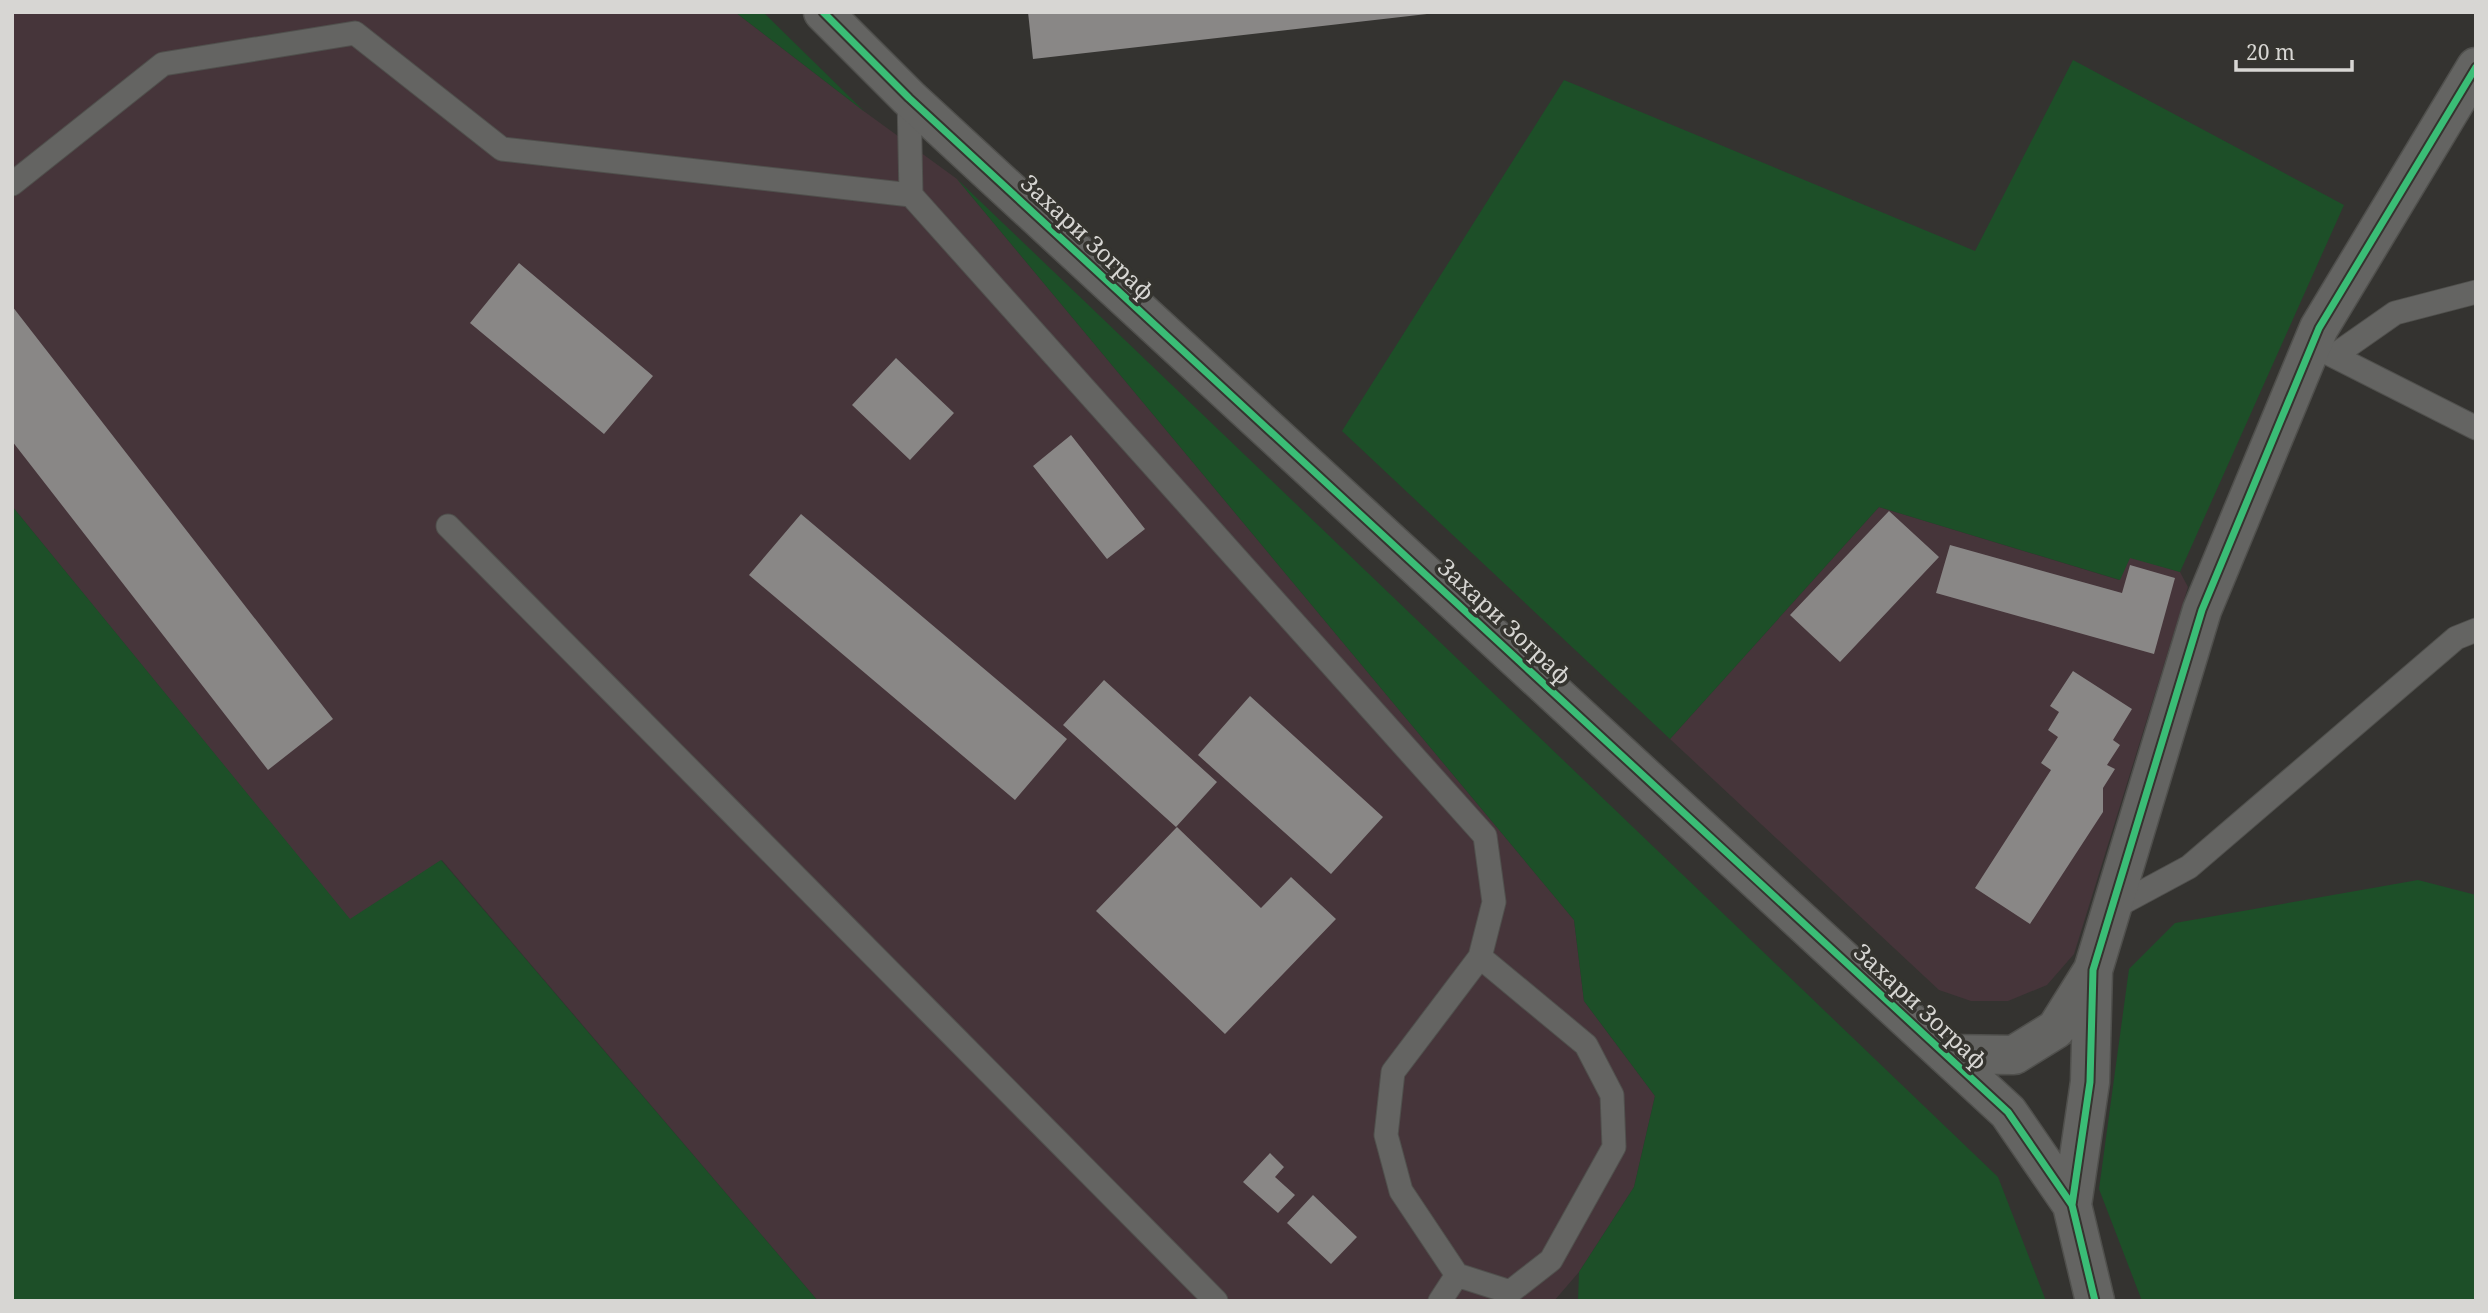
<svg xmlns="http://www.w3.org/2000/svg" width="2488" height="1313" viewBox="0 0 2488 1313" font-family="'Noto Serif',serif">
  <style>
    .industrial { fill: #46353a }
    .green { fill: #1d4f28 }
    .building { fill: #898786 }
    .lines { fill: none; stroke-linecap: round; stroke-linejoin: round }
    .service-casing { stroke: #50504d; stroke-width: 25 }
    .minor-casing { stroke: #50504d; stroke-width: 41 }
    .service { stroke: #646462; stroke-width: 23 }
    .minor { stroke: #646462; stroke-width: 38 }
    .cycleway-casing { stroke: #35342f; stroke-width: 11 }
    .cycleway { stroke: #3abd76; stroke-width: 7 }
    .labels { text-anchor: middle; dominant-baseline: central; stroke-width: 7; stroke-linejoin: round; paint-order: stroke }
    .street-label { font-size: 23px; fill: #d7d6d3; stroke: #35342f }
  </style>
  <rect width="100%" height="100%" fill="#343330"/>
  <path class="industrial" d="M12,12H735L865,112L957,179L1574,920L1584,1001L1655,1096L1634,1187L1579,1272L1554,1301H818L442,860L350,920L12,506Z
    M1879,507L2119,580L2130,557L2180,572L2188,587L2074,954L2047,985L2008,1001H1971L1939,990L1670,739Z"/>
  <path class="green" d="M735,12H763L865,112Z
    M2073,60L2344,205L2180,572L2130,558L2120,580L1879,507L1670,739L1342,431L1564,80L1975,251Z
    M957,179L1998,1177L2046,1301H1578L1579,1272L1634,1187L1655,1096L1584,1001L1574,920Z
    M12,506L350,919L441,860L818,1301H12Z
    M2418,880L2476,895V1301H2142L2099,1189L2129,969L2175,923Z"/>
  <path class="building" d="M1028,12H1427V14L1033,59Z
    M519,263L653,376L604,434L470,323Z
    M12,306L333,719L268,770L12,441Z
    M896,358L954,413L910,460L852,405Z
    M1071,435L1145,529L1107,559L1033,466Z
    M1889,511L1939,557L1840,662L1790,615Z
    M801,514L1067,739L1015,800L749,575Z
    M1950,545L2122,593L2130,565L2175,578L2154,654L1936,593Z
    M2073,671L2132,709L2113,740L2120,745L2107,765L2115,769L2103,788V812L2030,924L1975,888L2051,770L2041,763L2058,737L2048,730L2059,712L2050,706Z
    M1104,680L1217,782L1176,827L1063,725Z
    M1250,696L1383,817L1331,874L1198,755Z
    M1177,827L1261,908L1291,877L1336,919L1225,1034L1096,911Z
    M1270,1153L1284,1167L1275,1177L1295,1195L1278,1213L1243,1182Z
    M1313,1195L1357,1237L1331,1264L1287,1223Z"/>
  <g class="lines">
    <defs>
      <path id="service" d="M909,98L911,195
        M12,184L163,64L355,33L502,149L911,195L1485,836L1494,902L1480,957L1393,1072L1386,1135L1401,1191L1457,1275L1510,1292L1551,1260L1614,1147L1612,1095L1586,1045L1480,957
        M2312,345L2476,428
        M2335,355L2395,313L2476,292
        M448,526L1216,1301
        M2111,909L2189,867L2456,638L2476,630
        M1440,1301L1457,1275"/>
      <path id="minor" d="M823,12L909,98L2008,1112L2072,1205L2095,1301
        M1945,1054L2014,1055L2056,1029L2093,970
        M2072,1205L2090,1082L2093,970L2202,610L2319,328L2476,67"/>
    </defs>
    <use href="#service" class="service-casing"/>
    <use href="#minor" class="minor-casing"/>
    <use href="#service" class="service"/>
    <use href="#minor" class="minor"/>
    <defs>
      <path id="cycleway" d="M823,12L909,98L2008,1112L2072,1205L2095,1301
        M2072,1205L2090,1082L2093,970L2202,610L2319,328L2476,67"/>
    </defs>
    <use href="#cycleway" class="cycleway-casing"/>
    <use href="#cycleway" class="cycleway"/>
  </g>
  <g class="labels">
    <g class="street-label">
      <text transform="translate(1088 237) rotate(43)">Захари Зограф</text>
      <text transform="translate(1505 621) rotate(43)">Захари Зограф</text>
      <text transform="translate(1921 1006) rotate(43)">Захари Зограф</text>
    </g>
  </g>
  <rect width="2488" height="1313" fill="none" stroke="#d7d6d3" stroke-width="28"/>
  <path d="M2236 60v10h116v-10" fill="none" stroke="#d7d6d3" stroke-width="3.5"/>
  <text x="2246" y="60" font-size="21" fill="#d7d6d3" stroke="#35342f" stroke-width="5" paint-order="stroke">20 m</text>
</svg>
